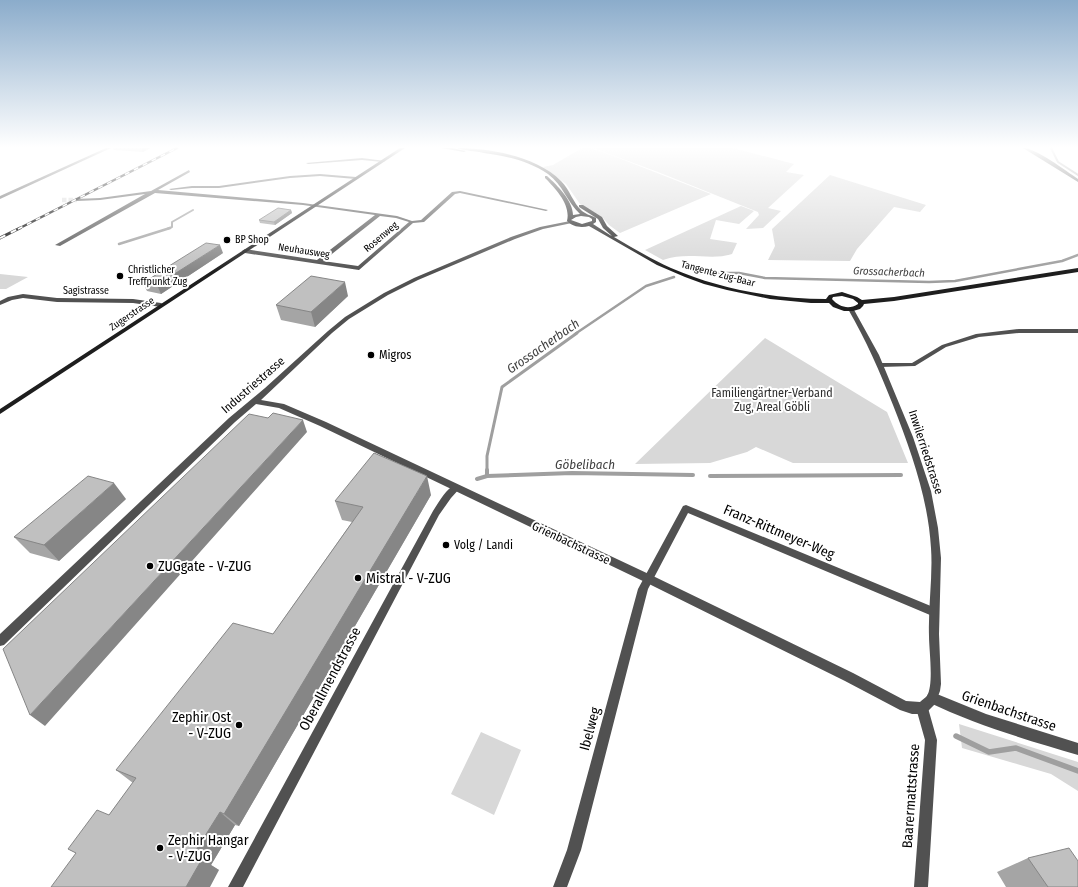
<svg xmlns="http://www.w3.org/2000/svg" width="1078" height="887" viewBox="0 0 1078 887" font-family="'Fira Sans Condensed',sans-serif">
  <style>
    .green { fill: #d8d8d8 }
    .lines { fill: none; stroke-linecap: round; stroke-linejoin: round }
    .stream-far4 { stroke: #9f9f9f; stroke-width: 2 }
    .stream-far3 { stroke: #9f9f9f; stroke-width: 2.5 }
    .stream-far2 { stroke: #9f9f9f; stroke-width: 3 }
    .stream-far1 { stroke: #9f9f9f; stroke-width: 4 }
    .stream { stroke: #9f9f9f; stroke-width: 5.5 }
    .minor-tunnel { stroke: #d9d9d9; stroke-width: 4.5; stroke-dasharray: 4.5 2; stroke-linecap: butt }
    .minor { fill: #515151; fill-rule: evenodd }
    .tertiary { fill: #515151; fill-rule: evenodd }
    .secondary { fill: #1e1e1e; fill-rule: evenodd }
    .rail-far1-casing { stroke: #000; stroke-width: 2.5 }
    .rail-casing { stroke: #000; stroke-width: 3 }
    .rail-far1 { stroke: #fff; stroke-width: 1.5; stroke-dasharray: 5; stroke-linecap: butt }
    .rail { stroke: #fff; stroke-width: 2; stroke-dasharray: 6; stroke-linecap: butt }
    .wall { fill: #a5a5a5 }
    .shaded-wall { fill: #868686 }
    .building { fill: #c0c0c0; stroke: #868686 }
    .poi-dot { fill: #000; stroke: #fff; stroke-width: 1.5 }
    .labels { text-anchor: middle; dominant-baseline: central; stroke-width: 4; stroke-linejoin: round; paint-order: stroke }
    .far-street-label { font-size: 10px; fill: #000; stroke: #fff }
    .far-poi-label { font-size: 10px; fill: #000; stroke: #fff; text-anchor: start }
    .far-water-label { font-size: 11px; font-style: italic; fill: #404040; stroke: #fff }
    .poi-label { font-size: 12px; fill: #000; stroke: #fff; text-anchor: start }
    .street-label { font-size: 12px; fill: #000; stroke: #fff }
    .park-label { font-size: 12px; fill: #2f2f2f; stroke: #fff }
    .water-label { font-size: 13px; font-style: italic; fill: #404040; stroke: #fff }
    .near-street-label { font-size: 14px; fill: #000; stroke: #fff }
    .near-poi-label { font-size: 14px; fill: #000; stroke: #fff; text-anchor: start }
  </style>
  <rect width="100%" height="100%" fill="#fff"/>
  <path class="green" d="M582,148H590L611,155L711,194L620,233L609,225L602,217L580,204L566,184L543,167L553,165Z
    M593,148H733L794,164L786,172L804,175L768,208L781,211L763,228L746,229L759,215L758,212L658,172Z
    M830,175L926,205L920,212L894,207L857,249L850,261L768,260L775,246L772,229Z
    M741,206L754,211L739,224L716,220L710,239L737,243L732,254C710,261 688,251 663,260L645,250Z
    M0,274L28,277L6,289H0Z
    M765,338L887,412L908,463H793L756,447L747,452L710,463L635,464Z
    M959,724L1078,762V791L1051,774L962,748Z
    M481,732L521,750L494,815L451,794Z"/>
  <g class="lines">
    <path class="stream-far4" d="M1051,148L1058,162L1078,175
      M167,229L172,227V222L193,210"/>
    <path class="stream-far3" d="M119,244L170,228
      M696,273H739L765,278L929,282L955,281L1062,261L1078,255
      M575,334L646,286L674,277"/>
    <path class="stream-far2" d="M487,471V456L502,387L577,333"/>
    <path class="stream-far1" d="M487,470V476
      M710,476L901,475
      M477,479L487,476L572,473L693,475"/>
    <path class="stream" d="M956,736L989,752L1016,748L1078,771"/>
    <path class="minor-tunnel" d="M62,200H77"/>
    <path class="minor" d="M106,148H111L0,199V196Z
      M362,158L385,161L383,162L362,160L308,164L306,163Z
      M189,170L190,172L158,190L303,203L397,216L412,221L421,220L452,192L460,191L548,210L546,211L460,193L455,194L424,222L413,223L359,270L245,253L242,251L245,249L317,260L375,215L303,205L155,193L60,246L55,245L145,194L100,200L77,201L75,200V199L100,198L151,191ZM380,216L396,218L409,222L358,266L323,261Z
      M320,174L356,177L358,178L356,179L320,176L290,178L219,188H192L171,190L169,189L192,186H219L290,176Z
      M23,294L57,298L133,299L161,303L164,305L161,307L133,303L57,302L23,298L12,300L0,305V301L8,297Z
      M1019,329H1078V333H1019L979,337L946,347L915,366L880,367L877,365L880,363H912L942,345L976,334Z
      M456,485L459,486L460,488L451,498L439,515L243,887H228L433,511C439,502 446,488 456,485Z
      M686,505L938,609L939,612L938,615L934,617L930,615L688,513L648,589L581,850L567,887H553L567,850L638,589L683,506Z
      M932,692L986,714L1078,743V755C1027,740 976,725 928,702L926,698L928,694Z
      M922,702L926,704L928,708L937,740L928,887H914L925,740L916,708L918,704Z"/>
    <path class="tertiary" d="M1023,148C1036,148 1066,171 1078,179V182Z
      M570,221H572V223L543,229L515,239L418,280L388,295L349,319L332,333L261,400L284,404L326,422L653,576L853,673L906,701L920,702C922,700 925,698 927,696C934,684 929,650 929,636C928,606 933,577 931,548C928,498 911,451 893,405C880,372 866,340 848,309L849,308H853L879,355L913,437L931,491L938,528L941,558L939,634L941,684L940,691L935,704L928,711L922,714H912L900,710L845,681L645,582L320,426L279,408L256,404L235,422L4,645L0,646V634L229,418L265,388L328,331L345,317L384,293L414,278L511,237L540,227Z"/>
    <path class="secondary" d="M400,148H405L0,414V409Z
      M441,148H452L466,151L464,152Z
      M457,148C490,148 538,157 561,181C570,190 573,203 582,211C587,215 591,215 596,218V222L593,224L610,235L612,236L603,228L598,219L579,207V205H583L602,217L607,226L618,236L614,237C633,248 651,259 671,268C719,289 774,299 826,299L829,295L842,292L857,297L862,300L894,297L1078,268V272L894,301L864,304L863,306L860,309L853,311H844L833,307L829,303H811L770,299L727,290L704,284L685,277L657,265L589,226C581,228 573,227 567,221C571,205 556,189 545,178V176H547C558,186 573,201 573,215L580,214C567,202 563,185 548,174C529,161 506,156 484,153C476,151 465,151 457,148ZM581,216L589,217L592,219V221L582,224L571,220L576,217ZM842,296L853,299L858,303V304C849,310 839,307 832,299L833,297Z"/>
    <defs>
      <path id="rail-far1" d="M18,229L177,148"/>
      <path id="rail" d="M0,238L20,228"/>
    </defs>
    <use href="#rail-far1" class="rail-far1-casing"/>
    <use href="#rail" class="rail-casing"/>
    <use href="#rail-far1" class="rail-far1"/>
    <use href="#rail" class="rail"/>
  </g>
  <path class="wall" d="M113,148H150L143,152L114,150Z
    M291,210L292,213L275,225L260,223L259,220Z
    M223,253L161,294L147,291L143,283L161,272V271Z
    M348,296L315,327L281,320L276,305Z
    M431,495L239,826L235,825L211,865L219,870L76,853L68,849L109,815L133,783L116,770L273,634L352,522L342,520L335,501Z
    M126,499L59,561L30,553L14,537Z
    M1028,858L1078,887H1006L997,872Z"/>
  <path class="shaded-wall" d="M141,148H150L143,152Z
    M291,210L292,213L275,225L274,222Z
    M220,245L223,253L161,294L157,285Z
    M345,282L348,296L315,327L311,312Z
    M303,420L307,432L45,726L30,715Z
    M427,476L431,495L239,826L224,814Z
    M114,483L126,499L59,561L44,545Z
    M220,812L235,825L211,865L219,870L210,887H186L193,855Z"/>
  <path class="building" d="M278,208L291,210L274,222L259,220Z
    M206,243L220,245L157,285L143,283L162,271H161Z
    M311,276L345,282L311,312L276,305Z
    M273,413L303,420L30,715L3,649L249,414L268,418Z
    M374,453L427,476L224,814L220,812L193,855L202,859L186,887H51L76,853L68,849L97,810L109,815L136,778L116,770L233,623L273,634L363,507L335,501Z
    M88,476L114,483L44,545L14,537Z
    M1069,848L1078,861V887H1048L1028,858Z"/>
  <linearGradient id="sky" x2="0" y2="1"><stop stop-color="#8baccb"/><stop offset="0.54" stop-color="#fff"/><stop offset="1" stop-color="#fff" stop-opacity="0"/></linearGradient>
  <rect width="1078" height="272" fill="url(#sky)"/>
  <g class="poi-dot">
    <circle cx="227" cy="240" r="4"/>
    <circle cx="120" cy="276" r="4"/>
    <circle cx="371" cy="355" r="4"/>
    <circle cx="446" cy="545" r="4"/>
    <circle cx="150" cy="566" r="4"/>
    <circle cx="358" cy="578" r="4"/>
    <circle cx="239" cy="725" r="4"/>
    <circle cx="160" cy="848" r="4"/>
  </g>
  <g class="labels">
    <g class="far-street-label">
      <text transform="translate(381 237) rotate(-40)">Rosenweg</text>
      <text transform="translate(304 251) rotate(9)">Neuhausweg</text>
      <text transform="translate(718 274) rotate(15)">Tangente Zug-Baar</text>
      <text x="86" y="291">Sagistrasse</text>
      <text transform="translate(132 314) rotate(-34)">Zugerstrasse</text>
    </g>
    <g class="far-poi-label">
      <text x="235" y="240">BP Shop</text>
      <text x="128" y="270">Christlicher<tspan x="128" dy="12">Treffpunkt Zug</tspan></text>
    </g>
    <g class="far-water-label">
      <text transform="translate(889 272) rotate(2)">Grossacherbach</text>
    </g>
    <g class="poi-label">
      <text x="379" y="355">Migros</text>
      <text x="454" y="545">Volg / Landi</text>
    </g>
    <g class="street-label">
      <text transform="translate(253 385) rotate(-41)">Industriestrasse</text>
      <text transform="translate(926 452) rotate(72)">Inwilerriedstrasse</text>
      <text transform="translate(571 543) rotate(25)">Grienbachstrasse</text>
    </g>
    <g class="park-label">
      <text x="772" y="393">Familiengärtner-Verband<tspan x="772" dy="14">Zug, Areal Göbli</tspan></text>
    </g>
    <g class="water-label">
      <text transform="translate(543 346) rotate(-35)">Grossacherbach</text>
      <text x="585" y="464">Göbelibach</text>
    </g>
    <g class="near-street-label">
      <text transform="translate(779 532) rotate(23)">Franz-Rittmeyer-Weg</text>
      <text transform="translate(330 679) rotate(-62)">Oberallmendstrasse</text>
      <text transform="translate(1009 711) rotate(19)">Grienbachstrasse</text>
      <text transform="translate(590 729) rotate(-75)">Ibelweg</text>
      <text transform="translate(911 796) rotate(-86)">Baarermattstrasse</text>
    </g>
    <g class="near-poi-label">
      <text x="158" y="566">ZUGgate - V-ZUG</text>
      <text x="366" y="578">Mistral - V-ZUG</text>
      <text x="231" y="717" text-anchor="end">Zephir Ost<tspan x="231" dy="16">- V-ZUG</tspan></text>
      <text x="168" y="840">Zephir Hangar<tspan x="168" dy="16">- V-ZUG</tspan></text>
    </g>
  </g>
</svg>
